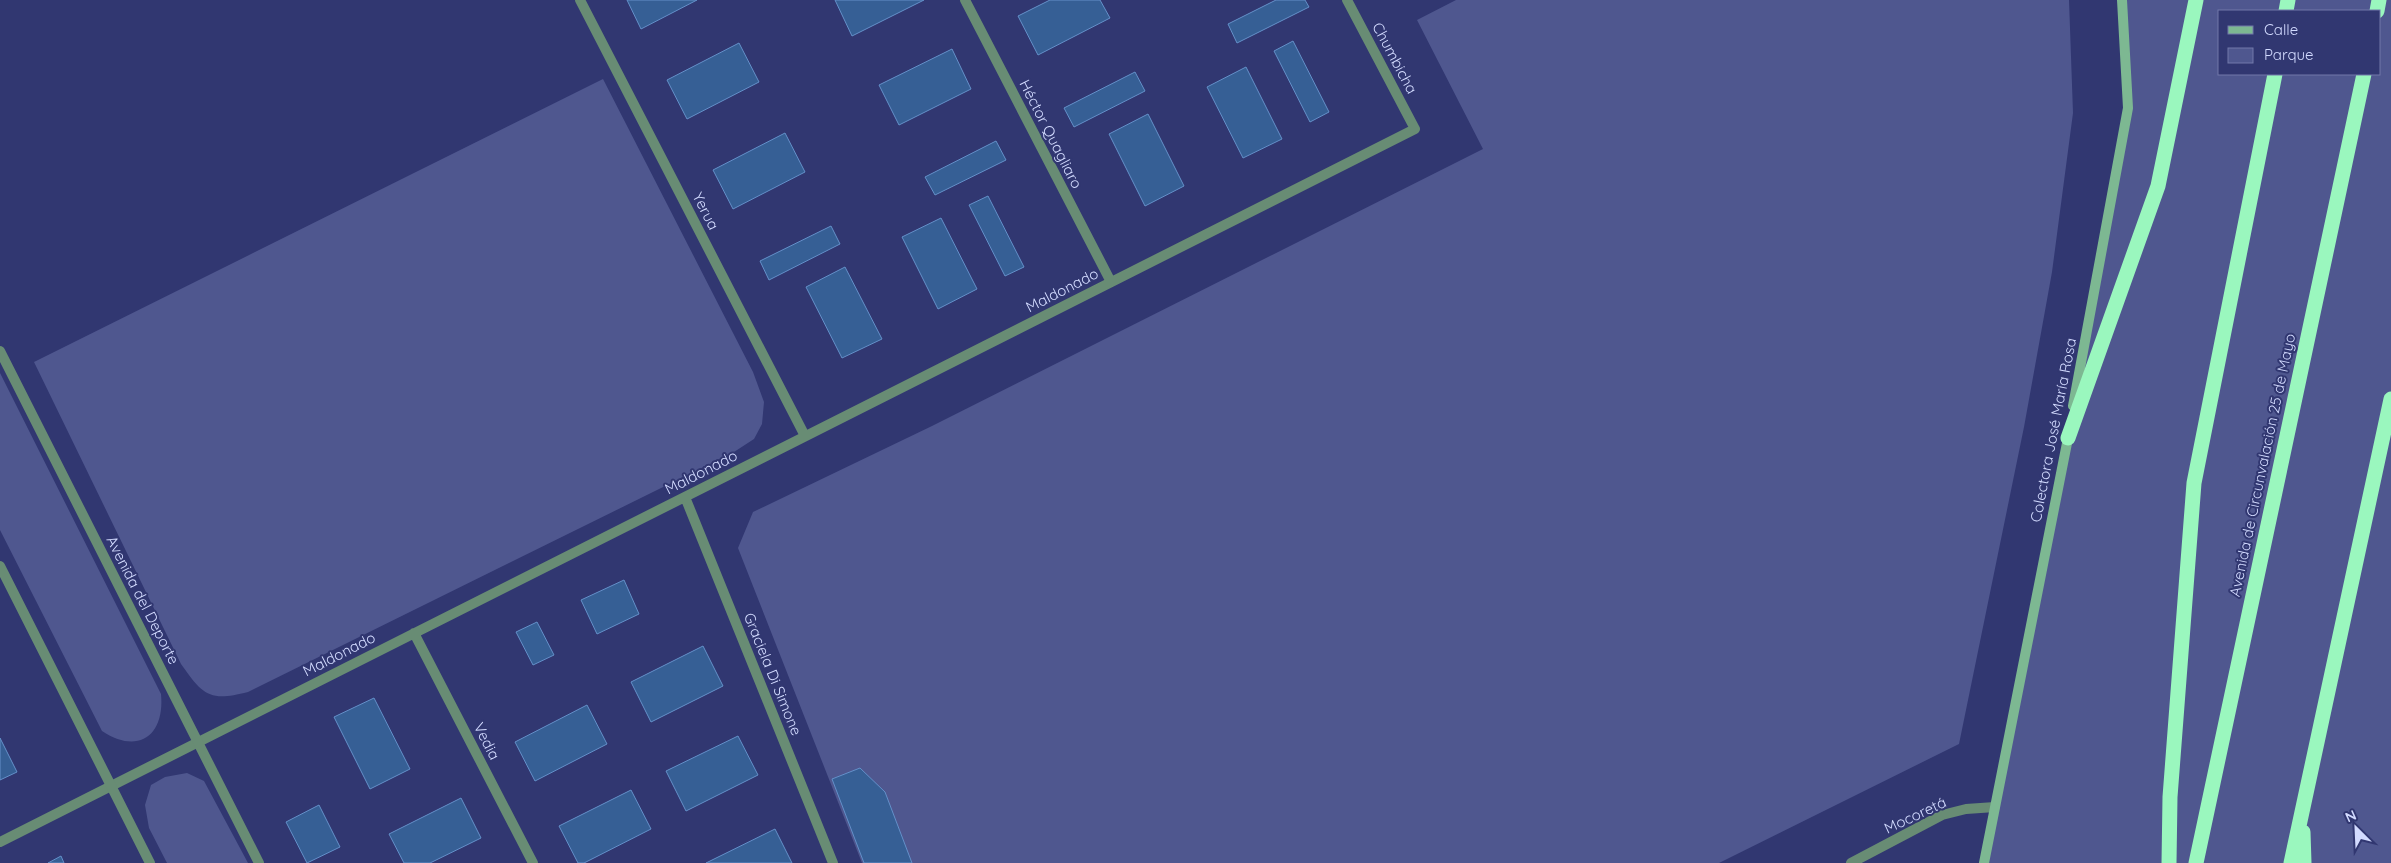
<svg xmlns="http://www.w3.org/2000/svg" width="2391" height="863" viewBox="0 0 2391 863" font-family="Quicksand,sans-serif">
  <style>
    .green { fill: #4f578f; fill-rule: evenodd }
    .building { fill: #365f95; stroke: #6490c9 }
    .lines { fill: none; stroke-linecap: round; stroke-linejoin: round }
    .minor { stroke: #688c74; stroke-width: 10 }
    .tertiary { stroke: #688c74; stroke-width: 10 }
    .secondary { stroke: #7db892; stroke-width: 10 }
    .motorway { stroke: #9af7be; stroke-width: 15 }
    .labels { text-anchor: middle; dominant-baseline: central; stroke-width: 4; stroke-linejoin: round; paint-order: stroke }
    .street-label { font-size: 15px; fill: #d3dbff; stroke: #313771 }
  </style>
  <rect width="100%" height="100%" fill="#313771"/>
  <path class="green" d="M1456,0H2069L2073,113L2052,272L2024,427L1959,744L1719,863H862L738,548L753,512L932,426L1483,149L1417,20Z
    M2122,0H2391V863H1984L2128,108ZM2220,11H2380V74H2220Z
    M603,79L753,372L764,402L762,424L754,439L734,452L248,692C209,702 203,695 181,664L34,362Z
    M0,373L161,694C165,736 138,755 102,731L0,530Z
    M187,773L204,781L248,863H167L149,828L145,805L151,785L165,777Z"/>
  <path class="building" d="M627,0H697L641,29Z
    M835,0H924L852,36Z
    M1050,0H1100L1110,18L1038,55L1018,16Z
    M1276,0H1305L1309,7L1237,43L1228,24Z
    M1293,41L1329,112L1310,122L1274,51Z
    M739,43L759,82L687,119L667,80Z
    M952,49L971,89L899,125L879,85Z
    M1246,67L1282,139L1243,158L1207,87Z
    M1135,72L1145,91L1074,127L1064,108Z
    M1148,114L1184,186L1145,206L1109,134Z
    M785,133L805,172L733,209L713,170Z
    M996,141L1006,160L935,195L925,177Z
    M988,196L1024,267L1005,276L969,205Z
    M941,218L977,289L938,309L902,237Z
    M831,226L840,244L769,280L760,261Z
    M845,267L882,339L842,358L806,287Z
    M624,580L639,614L597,634L581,600Z
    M537,622L554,655L533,665L516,632Z
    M703,646L723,686L651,722L631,682Z
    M374,698L410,769L370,789L334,717Z
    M587,705L607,744L535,781L515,742Z
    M738,736L758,775L686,811L666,771Z
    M0,738L17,772L0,780Z
    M860,768L885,792L912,863H864L832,779Z
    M631,790L651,829L584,863H578L559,826Z
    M461,798L481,838L430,863H404L389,834Z
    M319,805L340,847L307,863L286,822Z
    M775,829L792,863H706Z
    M61,856L64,863H48Z"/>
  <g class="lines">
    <path class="minor" d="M580,0L805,436
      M965,0L1111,282
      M685,497L833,863
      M414,633L533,863
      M0,842L1415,129L1347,0
      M1851,863L1942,815L1966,809L1995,807"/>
    <path class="tertiary" d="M0,351L259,863
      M0,566L150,863"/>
    <path class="secondary" d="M2073,406L2128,108L2122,0
      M1984,863L2069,433"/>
    <path class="motorway" d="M2286,11L2288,0
      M2377,11L2379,0
      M2068,438L2158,186L2196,0
      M2303,832L2304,863
      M2169,863L2170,797L2194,483L2275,74
      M2196,863L2364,74
      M2291,863L2391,399"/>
  </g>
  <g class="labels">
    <g class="street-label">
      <text transform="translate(1395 58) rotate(62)">Chumbicha</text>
      <text transform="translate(1051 134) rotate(63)">Héctor Quagliaro</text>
      <text transform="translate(706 211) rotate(63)">Yerua</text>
      <text transform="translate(1062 290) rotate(-27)">Maldonado</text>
      <text transform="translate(2053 430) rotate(-79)">Colectora José María Rosa</text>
      <text transform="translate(2262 465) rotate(-78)">Avenida de Circunvalación 25 de Mayo</text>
      <text transform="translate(701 472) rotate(-27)">Maldonado</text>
      <text transform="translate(143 600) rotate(63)">Avenida del Deporte</text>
      <text transform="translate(339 654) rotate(-27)">Maldonado</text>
      <text transform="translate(773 674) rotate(68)">Graciela Di Simone</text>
      <text transform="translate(487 741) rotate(63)">Vedia</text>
      <text transform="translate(1915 815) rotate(-25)">Mocoretá</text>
    </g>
  </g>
  <rect x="2218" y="10" width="162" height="65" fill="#313771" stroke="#7279aa"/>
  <rect x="2228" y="26" width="25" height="8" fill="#7db892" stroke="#7279aa"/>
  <text x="2264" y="35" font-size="15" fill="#d3dbff">Calle</text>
  <rect x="2228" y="48" width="25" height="15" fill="#4f578f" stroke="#7279aa"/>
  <text x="2264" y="60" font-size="15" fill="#d3dbff">Parque</text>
  <g transform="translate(2356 828) rotate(336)" stroke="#313771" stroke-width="4" paint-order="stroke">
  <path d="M0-4L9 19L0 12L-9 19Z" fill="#d3dbff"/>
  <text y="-8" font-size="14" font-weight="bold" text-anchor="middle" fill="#d3dbff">N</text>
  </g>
</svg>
